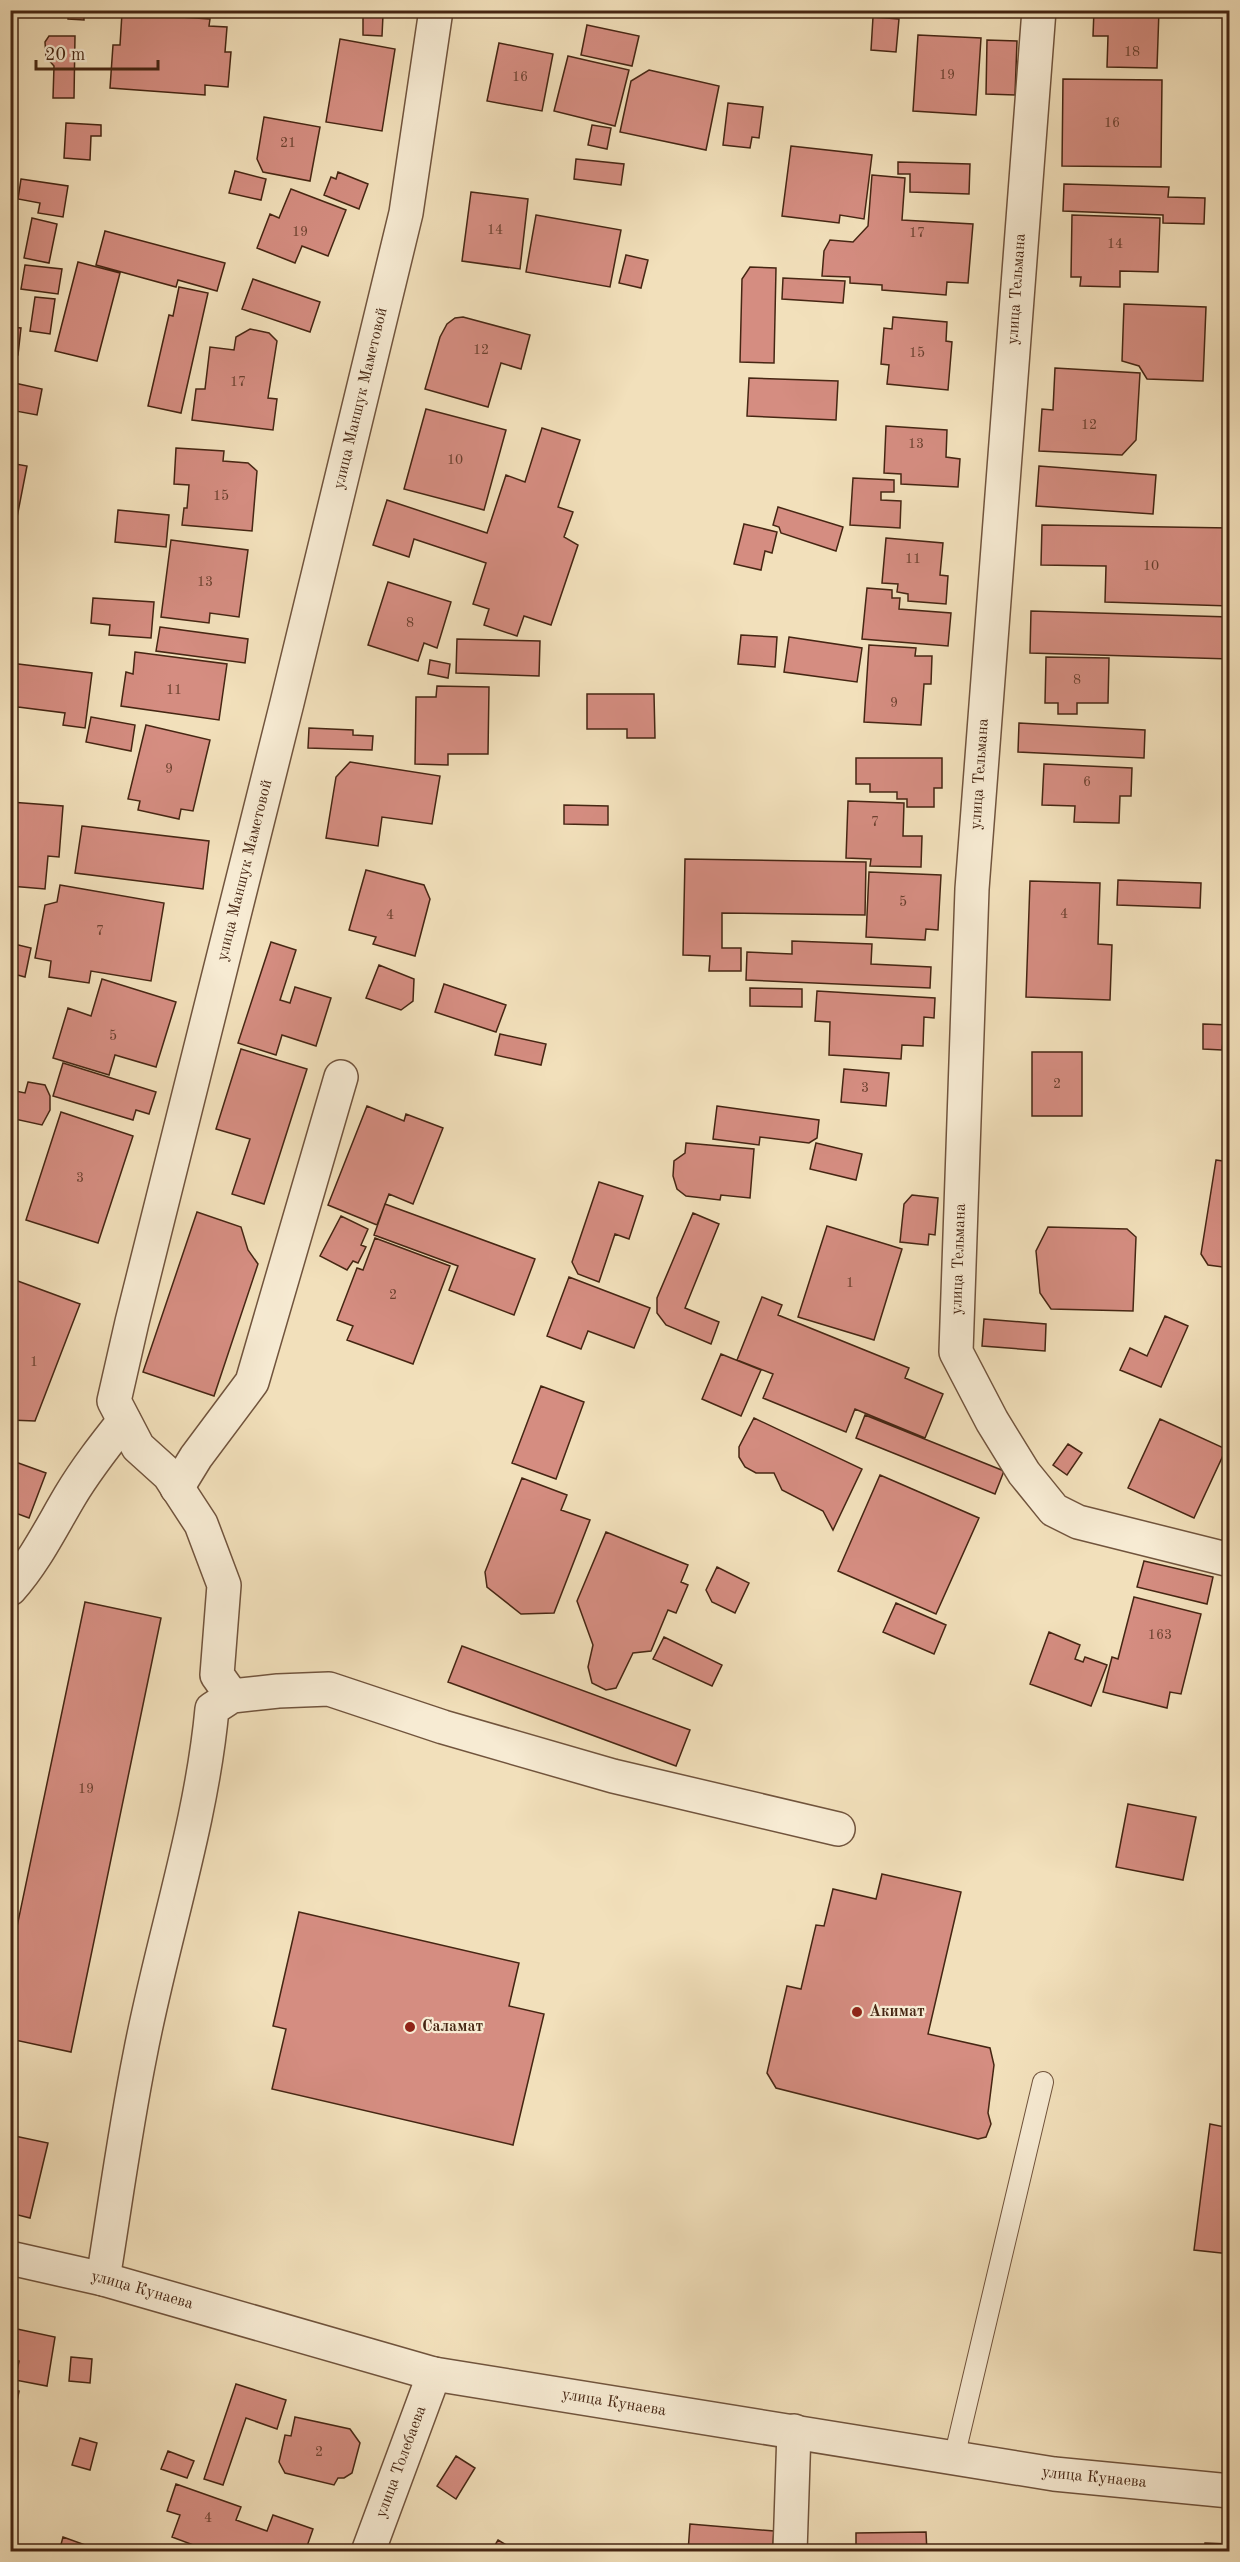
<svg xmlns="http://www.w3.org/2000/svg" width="1240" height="2562" viewBox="0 0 1240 2562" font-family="'Old Standard TT',serif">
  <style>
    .building { fill: #d58d81; stroke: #462613; stroke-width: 1.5 }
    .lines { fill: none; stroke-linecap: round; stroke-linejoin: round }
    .service-casing { stroke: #71543d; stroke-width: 22 }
    .minor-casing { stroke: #71543d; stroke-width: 36 }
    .service { stroke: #f7ebd3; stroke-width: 20 }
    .minor { stroke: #f7ebd3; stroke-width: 33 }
    .poi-dot { fill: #8f2418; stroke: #f7ebd3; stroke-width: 2 }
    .labels { text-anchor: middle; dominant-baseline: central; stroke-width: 4.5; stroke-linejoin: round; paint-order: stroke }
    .number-label { font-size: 14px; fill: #6a402e }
    .street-label { font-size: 16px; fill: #462613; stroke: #f7ebd3 }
    .poi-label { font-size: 16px; font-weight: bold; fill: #462613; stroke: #f7ebd3; text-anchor: start }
  </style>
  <rect width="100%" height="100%" fill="#f2e0bb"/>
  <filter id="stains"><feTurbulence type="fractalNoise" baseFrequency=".00333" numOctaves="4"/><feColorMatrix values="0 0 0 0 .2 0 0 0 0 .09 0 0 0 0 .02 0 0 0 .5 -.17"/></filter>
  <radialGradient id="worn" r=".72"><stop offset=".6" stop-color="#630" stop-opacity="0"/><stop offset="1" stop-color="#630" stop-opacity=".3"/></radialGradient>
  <path class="building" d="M68,10H84V20L68,19Z
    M1094,10H1159L1157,68L1107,67L1108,36H1093Z
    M122,13L210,19L209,26L227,27L225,52H231L228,87L205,85V95L110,88L113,45H120Z
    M363,15H383L382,36L363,35Z
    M873,17L899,19L896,52L871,50Z
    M587,25L639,36L632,66L581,55Z
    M918,35L981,38L976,115L913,111Z
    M49,36H75L74,98H53L54,66L46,57L45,42Z
    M340,39L395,49L382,131L326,122Z
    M987,40L1017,41L1015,95L986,94Z
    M499,43L553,54L542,111L487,101Z
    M568,56L629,70L615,126L554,111Z
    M649,70L719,86L706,150L620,132L631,81Z
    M1063,79L1162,80L1161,167L1062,166Z
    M728,103L763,107L759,138L752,137L750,148L723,145Z
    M264,117L320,127L310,181L263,172L257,159Z
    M66,123L101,125V136H91L90,160L64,158Z
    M592,125L611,128L607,149L588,145Z
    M791,146L872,155L864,219L840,215L839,223L782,216Z
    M576,159L624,164L621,185L574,179Z
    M898,162L970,164L969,194L910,192V174H898Z
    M235,171L266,179L261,200L229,193Z
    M338,172L368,184L359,209L324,195L331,177L336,179Z
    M872,175L905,178L902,220L973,224L968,283L947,282L946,295L882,290V285L850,283V277L822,276L824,251L830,240L853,242L868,226Z
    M21,179L68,186L63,217L38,213L40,203L18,199Z
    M1064,184L1169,187L1168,197L1205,198L1204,224L1163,223V215L1063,211Z
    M291,189L346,210L328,256L302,246L295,263L257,248L270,214L279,218Z
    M471,192L528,199L520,269L462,261Z
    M536,215L621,230L610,287L526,272Z
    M1072,215L1160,218L1158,272L1120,271V287L1080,286L1081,277H1071Z
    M32,218L57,224L49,263L24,258Z
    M105,231L225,263L217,291L178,280L176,287L96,265Z
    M626,255L648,260L641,288L619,283Z
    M78,262L120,273L97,361L55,351Z
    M25,265L62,269L58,294L21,289Z
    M750,267L776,268L774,363L740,362L742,279Z
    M783,278L845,281L843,303L782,299Z
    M253,279L320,302L310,332L242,309Z
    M179,287L208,293L181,413L148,406L169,315L173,316Z
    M35,297L55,299L50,334L30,331Z
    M1124,304L1206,307L1203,381L1147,379L1139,366L1122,361Z
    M463,317L530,335L521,369L501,363L488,407L425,389L440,337L447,324L455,318Z
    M893,317L947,322L946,341L952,342L948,390L887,384L889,365L881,364L884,328L892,329Z
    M10,327L21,328L18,355L10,354Z
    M250,329L269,333L277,341L268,398L277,399L273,430L192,420L196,389H205L210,347L234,350L236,337Z
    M1055,368L1140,373L1136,440L1122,455L1039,451L1042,409L1053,410Z
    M749,378L838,381L836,420L747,416Z
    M10,382L42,389L37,415L10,410Z
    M426,409L506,430L484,510L404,489Z
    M886,426L947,430L946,457L960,459L958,487L901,484V474L884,473Z
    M542,428L580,440L558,507L573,512L564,537L578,545L551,625L524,616L517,636L484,625L489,609L473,604L486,563L414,539L409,557L373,545L387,500L487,533L506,475L525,482Z
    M176,448L224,451L223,461L248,463L257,471L252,531L182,525L184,508H187L189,485L174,484Z
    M10,463L27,466L12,543L10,542Z
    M1039,466L1156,475L1153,514L1036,506Z
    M853,478L894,480V492H881V500L901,501L900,528L850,525Z
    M778,507L843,527L836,551L781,533L779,527L773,525Z
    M118,510L169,515L166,547L115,542Z
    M744,524L777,532L772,553L765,551L761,570L734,564Z
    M1042,525L1230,528V606L1105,602L1106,566L1041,565Z
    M886,538L943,543L940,575L948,576L946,604L908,601V594L897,592L898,584L882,583Z
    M171,540L248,550L239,617L210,613L209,623L161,617Z
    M388,582L451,602L437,648L424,643L418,661L368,645Z
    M867,588L892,590V598H900L899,609L951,613L948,646L862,639Z
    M93,598L154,602L151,638L109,635L110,625L91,623Z
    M1031,611L1230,617V659L1030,653Z
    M160,627L248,639L245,663L156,651Z
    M741,635L777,637L775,667L738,664Z
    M789,637L862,648L857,682L784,672Z
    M457,639L540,641L539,676L456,673Z
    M869,645L916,648L915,656H932L931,684H924L921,725L864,722Z
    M135,652L227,664L219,720L121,706L126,672L133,674Z
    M1046,657L1109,658L1108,703H1077V714H1058V703H1045Z
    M430,660L450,664L448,678L428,674Z
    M10,663L92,673L85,728L63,725L65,713L18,707L10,703Z
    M437,686L489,687L488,754H448V765L415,764L416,697H436Z
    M587,694H654L655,738H627V729H587Z
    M91,717L135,725L131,751L86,742Z
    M1019,723L1145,730L1144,758L1018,752Z
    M146,725L210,740L193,811L181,809L179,819L138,810L140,801L128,799Z
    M309,728L353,730V735L373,736L372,750L308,748Z
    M856,758H942V788H934V807H907V799H897V792H870V784H856Z
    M350,762L440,776L432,824L382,817L378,846L326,838L336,777Z
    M1044,764L1132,768L1131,796H1120L1119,823L1074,822L1075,806L1042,805Z
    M10,771L16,780L15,787L10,792Z
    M848,801L904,803L903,836H922L921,867L870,866L871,859L846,858Z
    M10,802L63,806L59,857L48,856L45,889L10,886Z
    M564,805L608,806V825L564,824Z
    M82,826L209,841L203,889L75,873Z
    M685,859L866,862L865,915L722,913V948H741V971H709L710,956L683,955Z
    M366,870L424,885L430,899L415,956L373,944L376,937L349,930Z
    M869,872L941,875L938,930L926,929L925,940L866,937Z
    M1118,880L1201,883L1200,908L1117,905Z
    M1030,881L1100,883L1098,944L1112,945L1110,1000L1026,997Z
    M60,885L164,903L151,981L91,971L89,983L49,977L51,961L35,958L45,905L57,902Z
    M792,941L872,944L871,964L931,967L930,988L746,980L747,952L792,954Z
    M271,942L296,950L280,1000L290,1003L295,987L331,998L316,1046L282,1035L276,1055L238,1043Z
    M10,943L31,948L25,977L10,973Z
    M379,965L414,979L413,1001L401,1010L366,998Z
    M102,979L176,1002L156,1067L115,1055L109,1075L53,1058L68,1008L91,1016Z
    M444,984L506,1005L496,1032L435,1012Z
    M750,988L802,989V1007L750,1006Z
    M817,991L935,998L934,1018L924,1017L923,1046L902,1045L901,1059L829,1055L830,1022L815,1021Z
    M1203,1024L1230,1025V1042L1223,1041L1222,1050L1203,1049Z
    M500,1034L546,1044L541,1065L495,1055Z
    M241,1049L307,1069L264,1204L232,1194L250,1139L216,1129Z
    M1032,1052H1082V1116H1032Z
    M63,1063L156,1092L149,1114L136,1110L133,1120L53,1096Z
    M844,1069L889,1073L886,1106L841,1102Z
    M28,1082L45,1085L50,1096V1110L42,1125L10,1118V1090L25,1093Z
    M367,1106L404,1121L406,1114L443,1128L413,1204L389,1194L377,1225L328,1205Z
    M717,1106L819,1120L817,1138L809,1143L760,1137L759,1145L713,1139Z
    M61,1112L133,1136L98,1243L26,1220Z
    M686,1143L754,1149L750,1198L721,1195L720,1200L686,1196L677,1189L673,1176L674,1161L685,1153Z
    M816,1143L862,1154L856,1180L810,1169Z
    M1216,1160L1230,1162V1230L1226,1253H1230V1268L1208,1265L1201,1254Z
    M599,1182L643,1196L629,1239L615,1234L599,1282L578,1274L572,1262Z
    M912,1195L938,1198L935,1235L929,1234L928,1245L900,1242L904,1204Z
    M385,1204L535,1259L514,1315L449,1290L458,1266L374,1235Z
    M197,1212L241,1227L248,1250L258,1264L214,1396L143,1372Z
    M693,1213L719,1224L685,1308L719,1322L711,1344L666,1325L657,1313V1298Z
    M341,1216L368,1229L361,1245L366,1247L358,1263L353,1261L347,1270L320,1256Z
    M827,1226L902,1249L874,1340L798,1317Z
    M1048,1227L1127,1229L1136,1237L1133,1311L1051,1309L1040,1293L1036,1251Z
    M375,1238L450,1266L413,1364L347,1340L353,1326L337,1320L357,1268L363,1270Z
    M569,1277L650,1308L634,1348L588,1331L581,1349L547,1336Z
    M15,1280L80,1304L35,1421L10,1420V1292Z
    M762,1297L782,1305L778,1315L909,1368L905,1378L943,1394L925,1438L855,1409L846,1432L763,1398L773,1374L737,1360Z
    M1165,1316L1188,1326L1161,1387L1120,1370L1130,1348L1147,1356Z
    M984,1319L1046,1324L1045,1351L982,1346Z
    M721,1354L761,1370L741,1416L702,1399Z
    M541,1386L584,1402L556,1479L512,1463Z
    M865,1415L1004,1471L995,1494L856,1438Z
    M754,1418L862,1469L833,1530L823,1511L782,1490L774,1473H756L745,1467L739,1457V1447Z
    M1160,1419L1226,1449L1194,1518L1128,1488Z
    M1068,1444L1082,1453L1067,1475L1053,1465Z
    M10,1460L46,1473L29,1518L10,1511Z
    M880,1475L979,1518L936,1614L838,1571Z
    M522,1478L567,1495L561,1510L590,1520L554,1613L521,1614L487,1587L485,1572Z
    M1226,1524H1230V1543L1222,1542Z
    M606,1532L688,1565L681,1582L688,1585L676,1613L668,1610L651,1651L633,1653L616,1688L606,1690L592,1683L588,1667L593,1645L577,1601Z
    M1144,1561L1213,1577L1207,1604L1137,1587Z
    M717,1567L749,1583L735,1613L712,1602L706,1590Z
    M1134,1597L1201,1614L1181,1694L1170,1692L1167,1708L1103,1692L1112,1657L1118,1659Z
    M85,1602L161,1618L71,2052L10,2039V1960Z
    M896,1603L946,1625L934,1654L883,1632Z
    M1049,1632L1080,1645L1075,1659L1083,1662L1085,1657L1107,1665L1091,1706L1030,1684Z
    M664,1637L722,1665L712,1686L653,1659Z
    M462,1646L690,1730L676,1766L448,1682Z
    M1128,1804L1196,1817L1183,1880L1116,1867Z
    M882,1874L961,1892L928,2034L990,2048L994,2065L988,2113L991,2124L986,2137L978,2139L776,2088L767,2073L787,1986L801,1989L816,1925L824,1926L833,1889L876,1899Z
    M299,1912L519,1963L509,2006L544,2014L513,2145L272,2089L286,2029L273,2026Z
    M1210,2124L1230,2128V2254L1194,2250Z
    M10,2135L48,2143L30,2218L10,2213Z
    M17,2329L55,2337L47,2386L15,2380L19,2361L11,2359Z
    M71,2357L92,2359L90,2383L69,2381Z
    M236,2384L286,2400L277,2429L246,2418L223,2485L204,2479Z
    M10,2389L19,2391L10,2437Z
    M295,2417L350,2429L360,2443L352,2473L344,2478H338L334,2485L285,2473L279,2462L285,2435L291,2436Z
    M80,2438L97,2443L90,2470L72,2465Z
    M168,2451L194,2461L187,2478L161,2469Z
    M456,2456L475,2468L456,2499L437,2486Z
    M176,2484L241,2507L236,2520L267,2531L273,2515L313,2529L305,2552H195L196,2546L172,2537L180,2515L167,2511Z
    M690,2524L774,2531L772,2552H688Z
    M926,2532L927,2552H856V2533Z
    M63,2537L88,2546L86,2552H59Z
    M498,2540L518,2552H491Z
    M1205,2543L1230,2544V2552H1204Z"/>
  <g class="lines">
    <defs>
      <path id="service" d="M954,2458L1043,2082"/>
      <g id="minor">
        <path d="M1039,10L972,889L956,1352L992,1421L1024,1473L1054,1510L1078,1522L1230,1560"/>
        <path d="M177,1488L196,1457L252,1382L341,1077"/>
        <path d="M10,1589C35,1561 51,1528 70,1496C86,1469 105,1445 124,1421"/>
        <path id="s1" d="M232,1696L217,1675L224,1585L201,1524L169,1475L138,1447L114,1401L132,1322L287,703L406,213L436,10"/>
        <path id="s2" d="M10,2258L103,2279L434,2374L1054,2474L1230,2491"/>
        <path d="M103,2279C115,2205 125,2130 140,2055C162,1939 201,1827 212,1709L232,1696L278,1691L329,1689L443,1727L613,1776L838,1829"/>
        <path id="s3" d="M368,2552L434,2374"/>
        <path d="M790,2552L794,2431"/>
      </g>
    </defs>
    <use href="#service" class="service-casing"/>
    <use href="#minor" class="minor-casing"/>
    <use href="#service" class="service"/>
    <use href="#minor" class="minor"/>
  </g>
  <g class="poi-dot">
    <circle cx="857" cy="2012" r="6"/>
    <circle cx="410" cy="2027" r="6"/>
  </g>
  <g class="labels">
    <g class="number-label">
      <text x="1132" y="52">18</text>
      <text x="947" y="75">19</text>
      <text x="520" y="77">16</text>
      <text x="1112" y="123">16</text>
      <text x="288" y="143">21</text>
      <text x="495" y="230">14</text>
      <text x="300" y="232">19</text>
      <text x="917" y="233">17</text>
      <text x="1115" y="244">14</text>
      <text x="481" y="350">12</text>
      <text x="917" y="353">15</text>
      <text x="238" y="382">17</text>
      <text x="1089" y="425">12</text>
      <text x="916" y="444">13</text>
      <text x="455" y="460">10</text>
      <text x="221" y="496">15</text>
      <text x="913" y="559">11</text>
      <text x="1151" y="566">10</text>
      <text x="205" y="582">13</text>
      <text x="410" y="623">8</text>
      <text x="1077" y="680">8</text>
      <text x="174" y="690">11</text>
      <text x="894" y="703">9</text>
      <text x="169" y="769">9</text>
      <text x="1087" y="782">6</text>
      <text x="875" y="822">7</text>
      <text x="903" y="902">5</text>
      <text x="1064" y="914">4</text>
      <text x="390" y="915">4</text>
      <text x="100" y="931">7</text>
      <text x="113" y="1036">5</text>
      <text x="1057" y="1084">2</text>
      <text x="865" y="1088">3</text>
      <text x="80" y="1178">3</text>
      <text x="850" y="1283">1</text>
      <text x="393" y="1295">2</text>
      <text x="34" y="1362">1</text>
      <text x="1160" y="1635">163</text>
      <text x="86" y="1789">19</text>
      <text x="319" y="2452">2</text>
      <text x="208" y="2518">4</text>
    </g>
    <g class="street-label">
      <text transform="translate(1017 289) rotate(-86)">улица Тельмана</text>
      <text stroke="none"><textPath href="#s1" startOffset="1366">улица Маншук Маметовой</textPath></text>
      <text transform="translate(980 774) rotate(-86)">улица Тельмана</text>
      <text stroke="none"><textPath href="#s1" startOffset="880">улица Маншук Маметовой</textPath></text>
      <text transform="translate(959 1259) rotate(-88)">улица Тельмана</text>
      <text stroke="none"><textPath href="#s2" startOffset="136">улица Кунаева</textPath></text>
      <text stroke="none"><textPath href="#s2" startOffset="622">улица Кунаева</textPath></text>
      <text stroke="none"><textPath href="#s3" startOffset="96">улица Толебаева</textPath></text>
      <text stroke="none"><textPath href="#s2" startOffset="1108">улица Кунаева</textPath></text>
    </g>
    <g class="poi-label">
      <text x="869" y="2012">Акимат</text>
      <text x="422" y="2027">Саламат</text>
    </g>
  </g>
  <rect width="1240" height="2562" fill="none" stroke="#f2e0bb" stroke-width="36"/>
  <rect x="12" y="12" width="1216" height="2538" fill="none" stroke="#462613" stroke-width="3"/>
  <rect x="18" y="18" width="1204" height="2526" fill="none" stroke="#462613" stroke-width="1.5"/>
  <path d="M36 60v9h122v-9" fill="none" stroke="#462613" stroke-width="3"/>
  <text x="45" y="60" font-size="18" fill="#462613" stroke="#f7ebd3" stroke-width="4.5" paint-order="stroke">20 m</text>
  <rect width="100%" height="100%" filter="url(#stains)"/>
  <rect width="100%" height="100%" fill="url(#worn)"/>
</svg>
